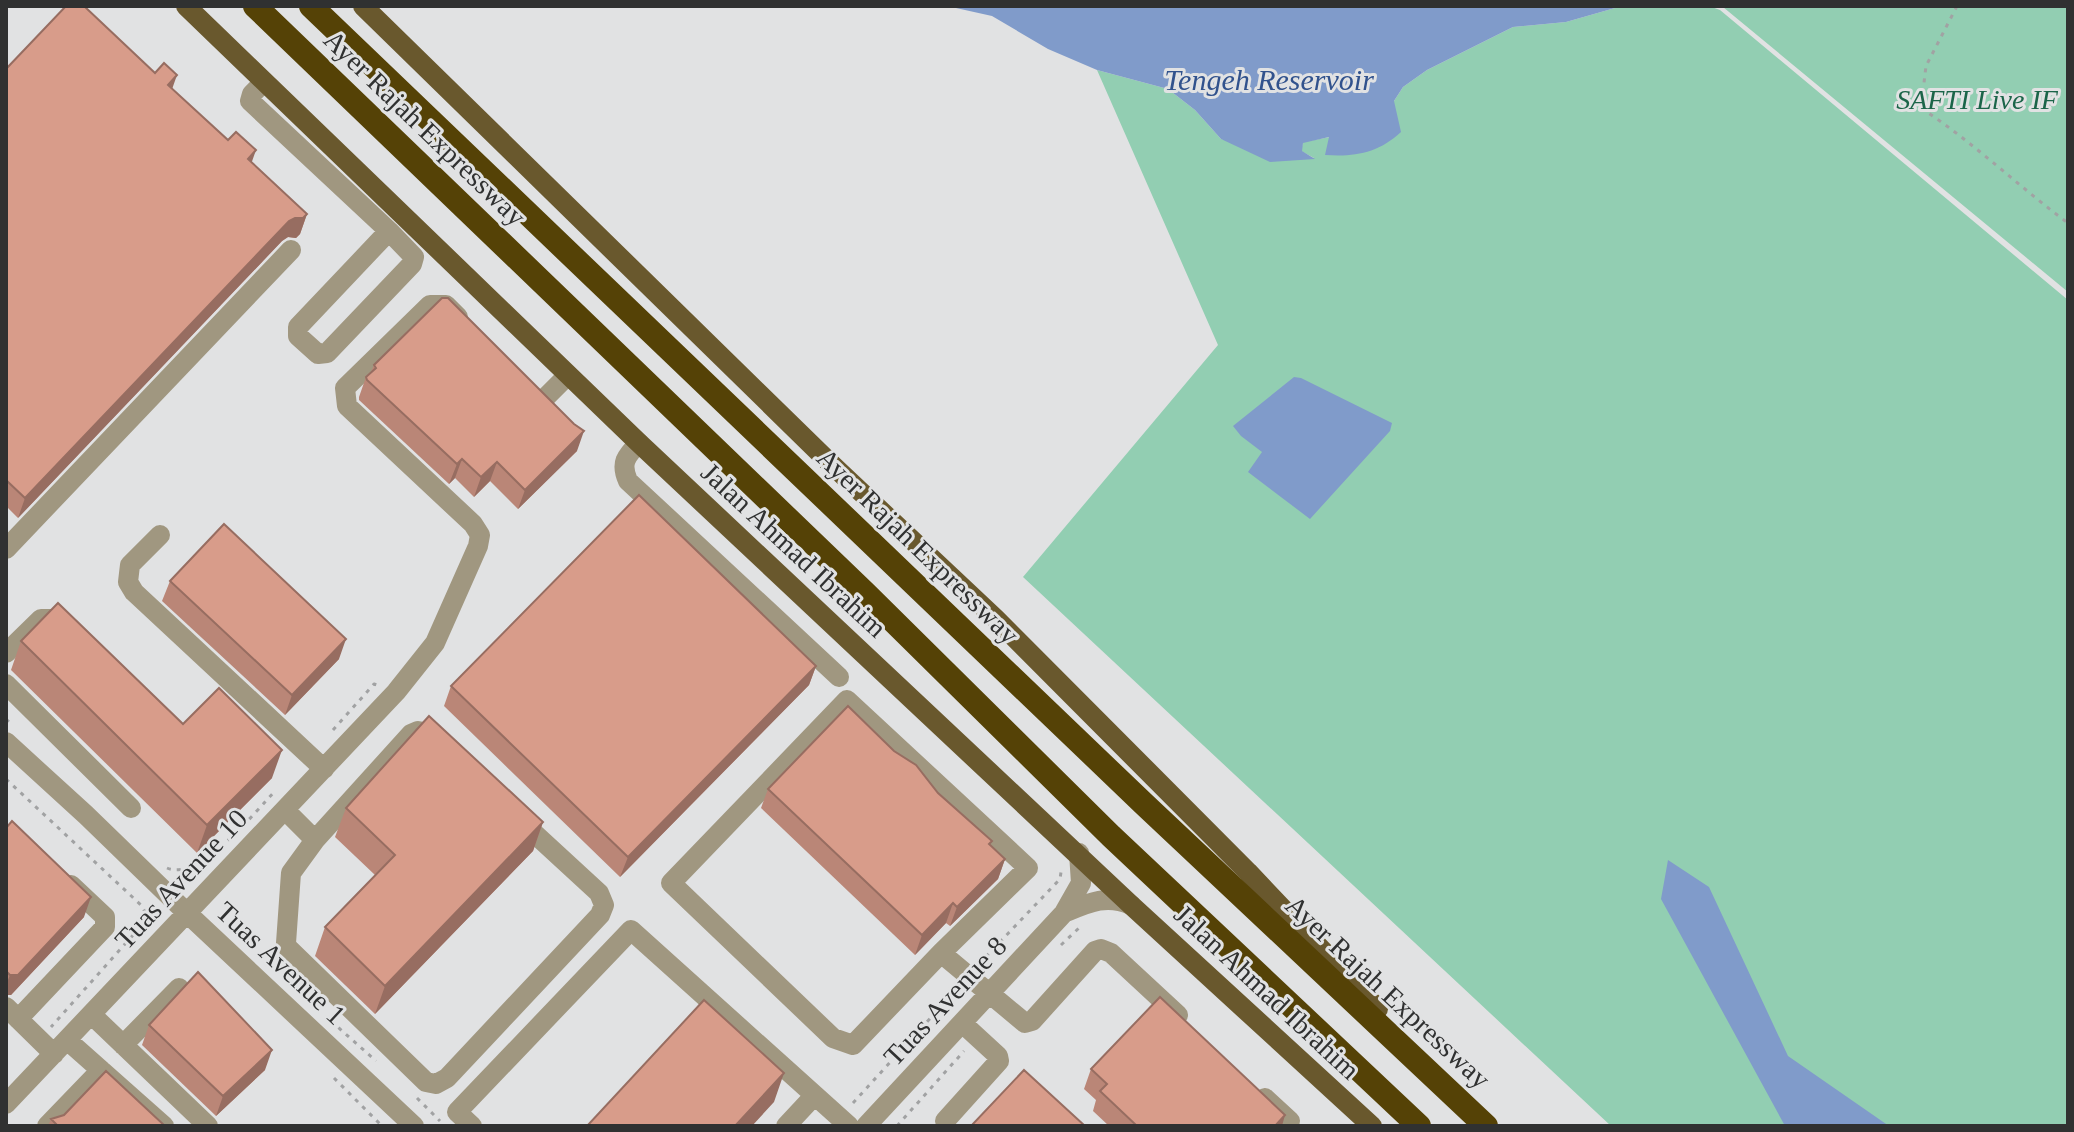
<svg xmlns="http://www.w3.org/2000/svg" width="2074" height="1132" viewBox="0 0 2074 1132" font-family="'Times New Roman',serif">
  <style>
    .green { fill: #92ceb2 }
    .water { fill: #809bca }
    .lines { fill: none; stroke-linecap: round; stroke-linejoin: round }
    .path { stroke: #a1a2a3; stroke-width: 3; stroke-dasharray: 4 6; stroke-linecap: butt }
    .minor { stroke: #a09780; stroke-width: 20 }
    .major { stroke: #69582d; stroke-width: 20 }
    .highway { stroke: #554206; stroke-width: 24 }
    .wall { fill: #ba8677 }
    .shaded-wall { fill: #976d61 }
    .building { fill: #d89c8a; stroke: #976d61; stroke-width: 2 }
    .labels { text-anchor: middle; dominant-baseline: central; stroke-width: 6; stroke-linejoin: round; paint-order: stroke }
    .park-label { font-size: 28px; font-style: italic; fill: #1b6549; stroke: #e1e2e3 }
    .street-label { font-size: 28px; fill: #303131; stroke: #e1e2e3 }
    .water-label { font-size: 30px; font-style: italic; fill: #31528d; stroke: #e1e2e3 }
  </style>
  <rect width="100%" height="100%" fill="#e1e2e3"/>
  <path class="green" d="M1622,6H1709L1720,10L2068,300V1126H1611L1023,577L1218,345L1097,70L1168,89L1195,110L1221,139L1314,158L1301,151L1303,142L1330,137L1394,101L1403,87L1427,70L1513,27L1566,22Z
    M1720,6H2068V292L1723,7Z"/>
  <path class="water" d="M947,6H1622L1566,22L1513,27L1427,70L1403,87L1394,101L1401,132C1378,153 1356,157 1325,155L1329,137L1303,143L1302,151L1315,159L1270,162L1221,139L1195,110L1168,89L1097,70L1048,49L992,16Z
    M1294,377L1301,378L1392,423L1390,431L1310,519L1248,472L1262,452L1241,436L1233,426Z
    M1668,860L1709,887L1788,1056L1889,1126H1785L1661,899Z"/>
  <g class="lines">
    <path class="path" d="M1957,6L1926,66L1921,108C1973,142 2018,186 2068,223
      M6,719L12,725
      M333,730L374,684L377,685
      M6,779L142,906L146,914L142,925L51,1027
      M167,868C199,882 255,812 276,790
      M150,912L157,918
      M1061,945L1079,928
      M979,964L1060,879L1061,872
      M331,1021L376,1061
      M334,1078L382,1126
      M417,1098L440,1121
      M853,1103L956,990
      M897,1126L964,1051"/>
    <path class="minor" d="M264,82L252,94L250,101L389,231L414,257L412,264L327,353L318,354L298,336V327L389,231
      M542,401L568,375
      M639,443C626,456 620,463 628,481L839,677
      M160,535L130,565L128,582L134,592L324,769
      M6,549L291,250
      M6,653L41,619H60L66,624
      M6,684L131,808
      M847,700L1028,868L941,953L853,1045L833,1038L671,883Z
      M418,731L424,732L599,893L604,905L600,915L447,1078L436,1084L426,1082L288,948L286,943L291,873L315,840L411,734Z
      M6,742L86,815L188,914L414,1126
      M285,810L315,840
      M1064,913C1088,903 1106,894 1131,905
      M941,953L1025,1023L1032,1021L1095,951L1101,949L1111,953L1178,1015
      M6,1007L54,1054
      M92,1015L208,1126
      M18,1019L105,927V917L71,885
      M67,1040L164,1126
      M123,1045L179,988
      M1265,1098L1290,1121
      M6,1104L396,692L435,643L478,546L480,535L473,524L347,406L345,388L430,305H446L458,317
      M945,1121L999,1061L998,1056L962,1023
      M47,1126L101,1070
      M472,1126L457,1112L631,930L849,1126
      M786,1126L814,1096
      M866,1126L1064,913L1081,883L1079,853"/>
    <path class="major" d="M186,6L639,443L1131,905L1372,1126
      M363,6L828,461L996,619L1248,872L1378,1009"/>
    <path class="highway" d="M255,6L865,593L1111,836L1419,1126
      M311,6L1144,804L1486,1126"/>
  </g>
  <path class="wall" d="M6,69L172,89L307,214L300,234L296,238L288,237L282,241L18,518L6,506Z
    M374,365L577,451L518,509L490,481L474,497L455,478L449,484L359,400V397L366,377L371,372Z
    M170,581L339,659L285,715L162,601Z
    M21,641L183,724L272,778L197,853L11,670Z
    M816,666L809,685L620,877L444,706L451,686Z
    M894,751L1005,859L998,879L950,926L946,923L915,955L761,808L768,789Z
    M346,808L543,822L533,851L375,1014L315,956L325,927L375,875L335,837Z
    M6,828L84,917L11,995H6Z
    M149,1025L265,1070L216,1116L142,1045Z
    M1091,1069L1282,1126H1109L1093,1111L1096,1100L1084,1089Z
    M51,1119L165,1126H48Z"/>
  <path class="shaded-wall" d="M177,75L170,95L168,85Z
    M256,150L249,170L248,159Z
    M307,214L300,234L296,238L288,237L282,241L18,518L25,498L289,221L295,218Z
    M584,431L577,451L518,509L525,490Z
    M462,459L455,478L449,484L457,464Z
    M497,462L490,481L474,497L481,477Z
    M346,639L339,659L285,715L292,695Z
    M816,666L809,685L620,877L628,857Z
    M282,750L272,778L197,853L207,825Z
    M543,822L533,851L375,1014L385,986Z
    M1005,859L998,879L950,926L957,907Z
    M91,897L84,917L11,995H6V985L10,975Z
    M953,903L946,923L915,955L922,935Z
    M272,1050L265,1070L216,1116L223,1096Z
    M784,1073L774,1102L752,1126H735Z
    M1285,1115L1282,1126H1275Z"/>
  <path class="building" d="M66,6H84L155,73L164,63L177,75L168,85L228,140L236,132L256,150L248,159L307,214L303,218H295L289,221L25,498L6,480V69Z
    M442,298H448L574,424L584,431L525,490L497,462L481,477L462,459L457,464L367,380L366,377L376,368L374,365Z
    M639,495L816,666L628,857L451,686Z
    M224,524L346,639L292,695L170,581Z
    M58,603L183,724L219,688L282,750L207,825L21,641Z
    M848,706L894,751L916,765L938,793L992,841L989,844L1005,859L957,907L953,903L922,935L768,789Z
    M429,716L543,822L385,986L325,927L395,855L346,808Z
    M12,821L91,897L18,975H10L6,971V828Z
    M198,972L272,1050L223,1096L149,1025Z
    M1160,997L1285,1115L1275,1126H1137L1100,1091L1107,1084L1091,1069Z
    M704,1000L784,1073L735,1126H587Z
    M1024,1070L1085,1126H971Z
    M106,1071L165,1126H58L51,1119L64,1115Z"/>
  <g class="labels">
    <g class="park-label">
      <text x="1977" y="99">SAFTI Live IF</text>
    </g>
    <g class="street-label">
      <text transform="translate(425 128) rotate(44)">Ayer Rajah Expressway</text>
      <text transform="translate(918 546) rotate(44)">Ayer Rajah Expressway</text>
      <text transform="translate(794 550) rotate(43)">Jalan Ahmad Ibrahim</text>
      <text transform="translate(181 879) rotate(-47)">Tuas Avenue 10</text>
      <text transform="translate(281 963) rotate(43)">Tuas Avenue 1</text>
      <text transform="translate(1267 992) rotate(43)">Jalan Ahmad Ibrahim</text>
      <text transform="translate(1388 992) rotate(43)">Ayer Rajah Expressway</text>
      <text transform="translate(945 1001) rotate(-47)">Tuas Avenue 8</text>
    </g>
    <g class="water-label">
      <text x="1269" y="79">Tengeh Reservoir</text>
    </g>
  </g>
  <rect width="2074" height="1132" fill="none" stroke="#303131" stroke-width="16"/>
</svg>
